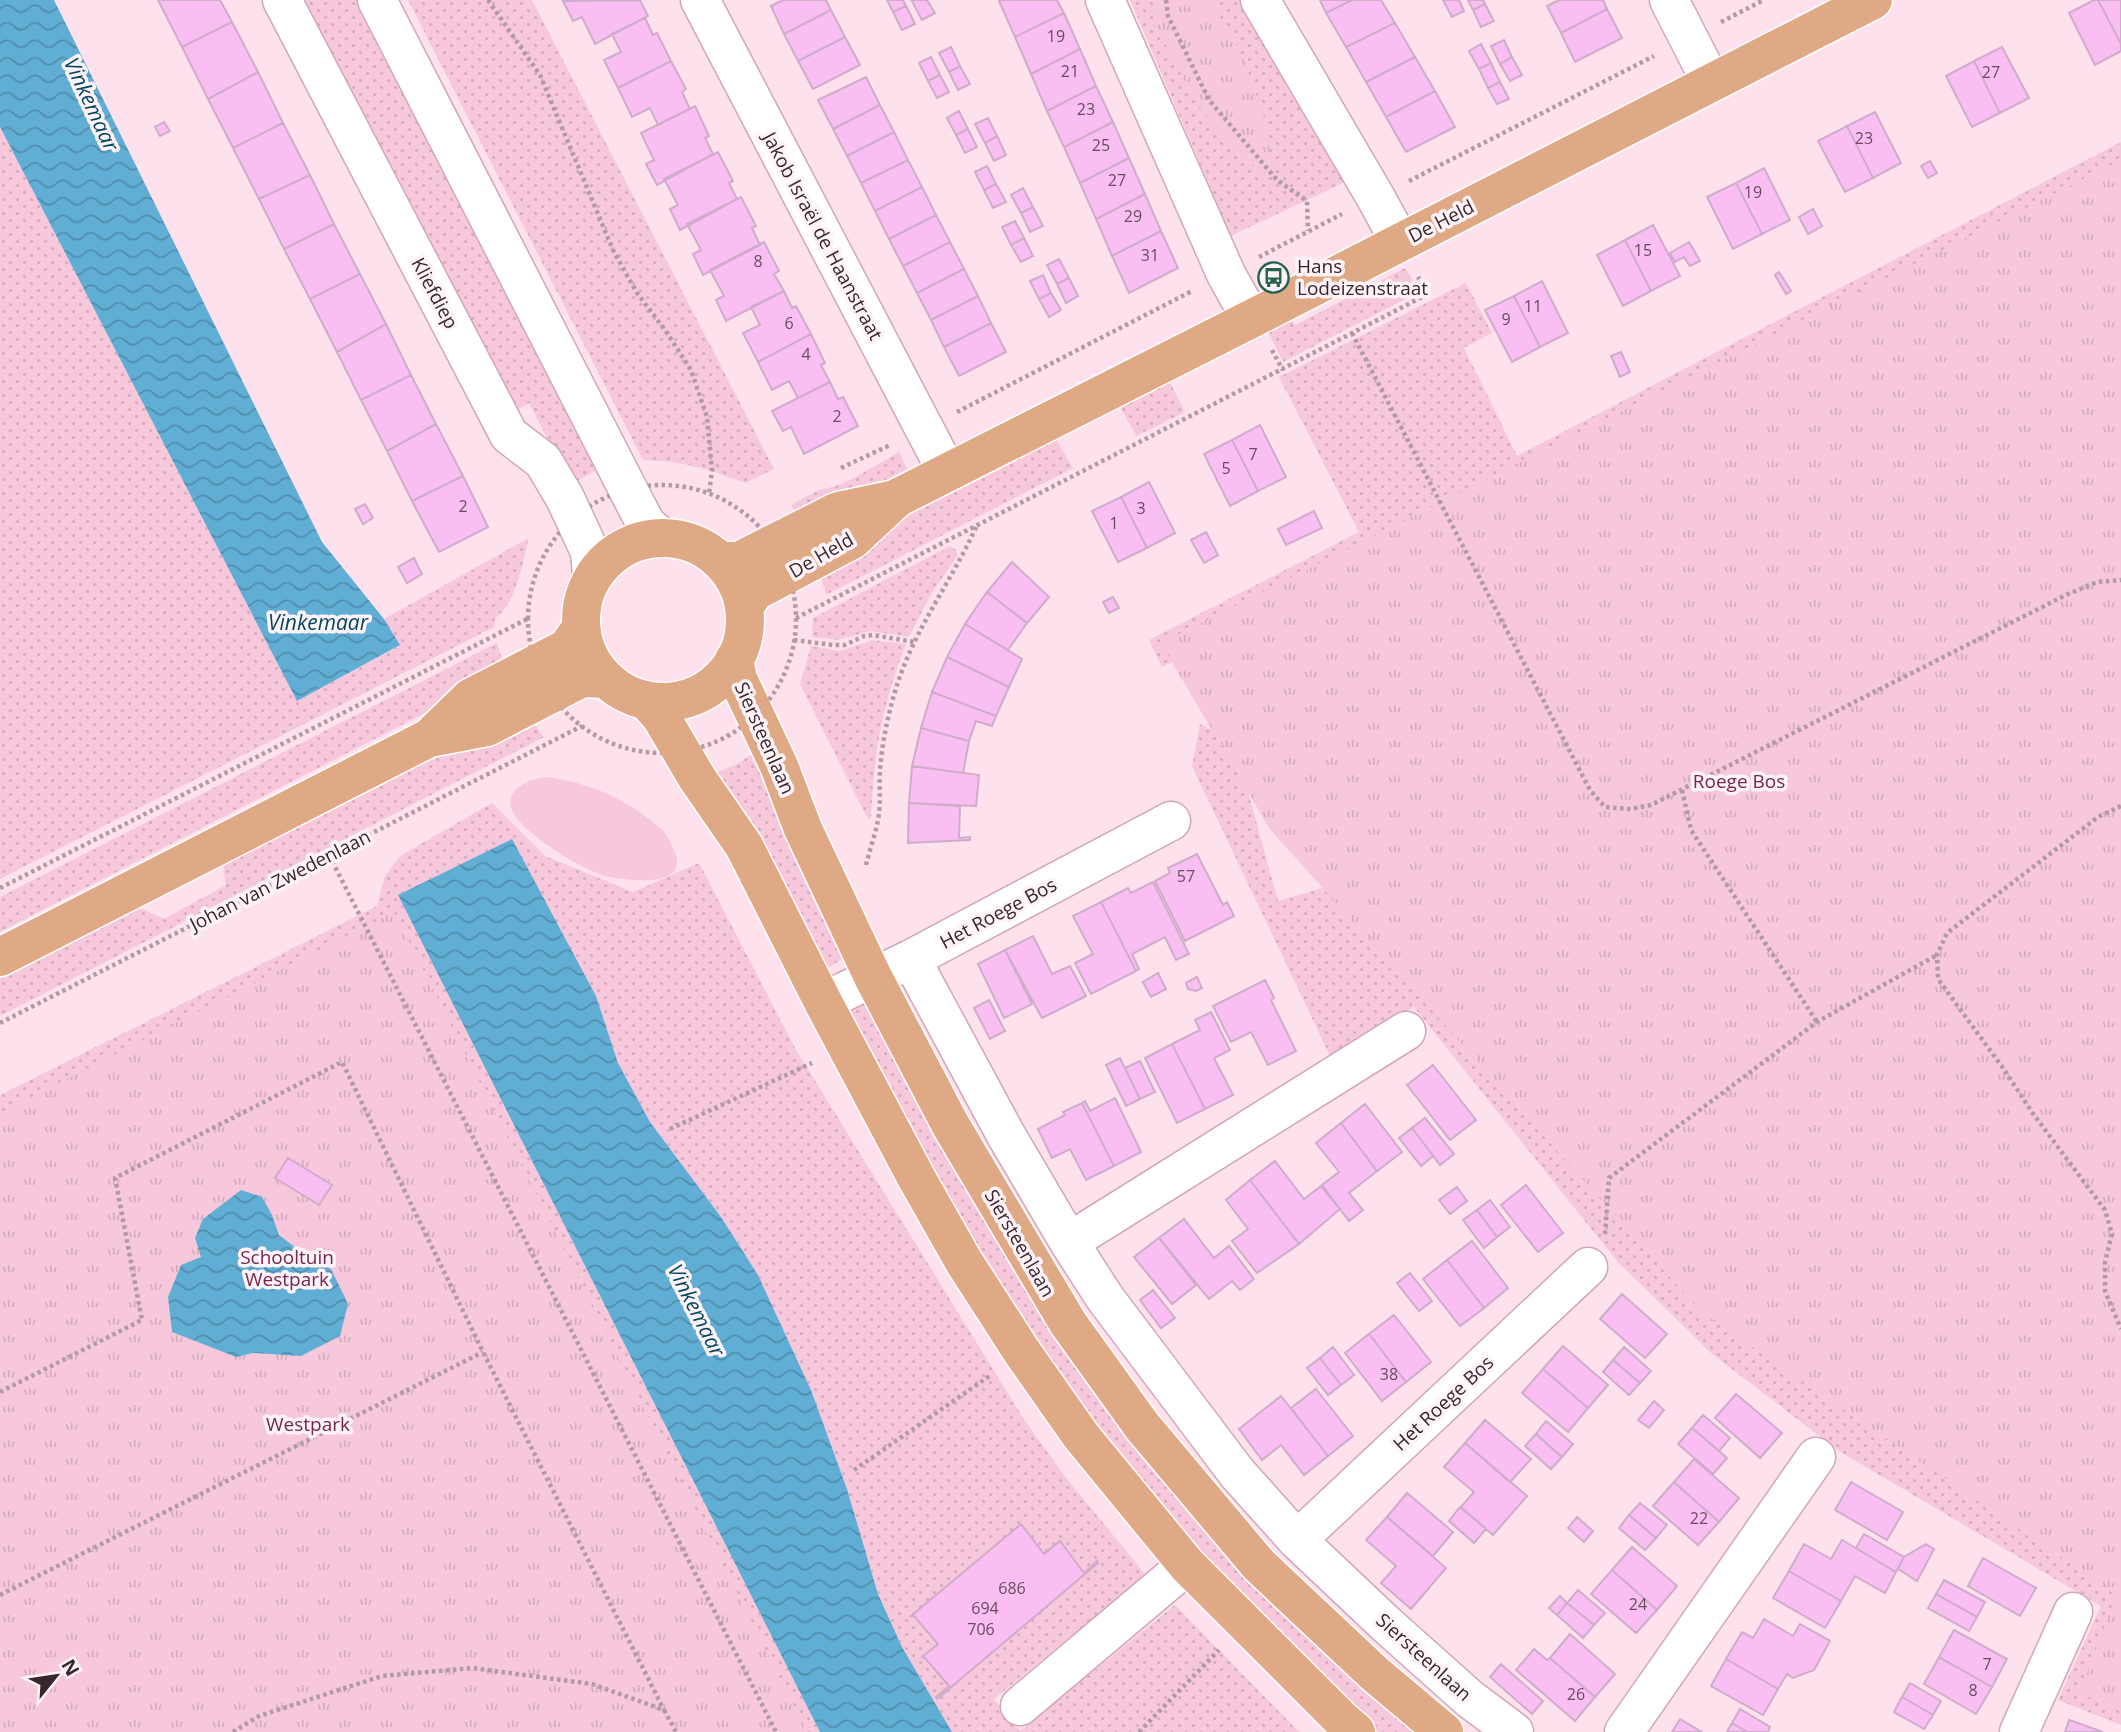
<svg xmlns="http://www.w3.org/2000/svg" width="2121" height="1732" viewBox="0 0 2121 1732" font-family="'Open Sans',sans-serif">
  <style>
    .grass { fill: url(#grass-dots); fill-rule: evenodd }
    .park { fill: url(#park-tufts) }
    .pitch { fill: #f7c8dc }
    .water { fill: url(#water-waves) }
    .building { fill: #fabff2; stroke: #cfacca; stroke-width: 2 }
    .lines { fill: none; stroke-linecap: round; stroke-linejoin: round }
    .minor-casing { stroke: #d2a6b9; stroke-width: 41 }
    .major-casing { stroke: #fff; stroke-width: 41 }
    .path { stroke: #b29aa4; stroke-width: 4.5; stroke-dasharray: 3.5 3.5; stroke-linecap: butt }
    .minor { stroke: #fff; stroke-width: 38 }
    .major { stroke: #dfa985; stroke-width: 38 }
    .labels { text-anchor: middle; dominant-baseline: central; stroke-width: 7; stroke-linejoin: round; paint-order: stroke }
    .number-label { font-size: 16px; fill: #684c5e }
    .street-label { font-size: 19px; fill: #37262d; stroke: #fef4f8 }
    .poi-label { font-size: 19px; fill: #37262d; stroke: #fef4f8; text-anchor: start }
    .park-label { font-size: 19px; fill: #762450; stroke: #fef4f8 }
    .water-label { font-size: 21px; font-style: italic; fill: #024760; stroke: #fef4f8 }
  </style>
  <defs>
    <pattern id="grass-dots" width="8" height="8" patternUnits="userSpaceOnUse" patternTransform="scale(1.75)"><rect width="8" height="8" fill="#f7c8dc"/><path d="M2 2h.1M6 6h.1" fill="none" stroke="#d4acbd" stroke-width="1.8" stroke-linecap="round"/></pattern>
    <pattern id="park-tufts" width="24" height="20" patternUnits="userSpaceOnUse" patternTransform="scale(1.75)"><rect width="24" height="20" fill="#f7c8dc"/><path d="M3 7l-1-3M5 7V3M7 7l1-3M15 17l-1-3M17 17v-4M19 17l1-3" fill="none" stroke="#d4acbd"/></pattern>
    <pattern id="water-waves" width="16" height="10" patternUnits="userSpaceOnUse" patternTransform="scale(1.75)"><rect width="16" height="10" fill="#61aed4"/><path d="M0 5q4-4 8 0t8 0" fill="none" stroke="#518dac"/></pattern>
  </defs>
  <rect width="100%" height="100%" fill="#fde1ed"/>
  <path class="grass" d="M297,0H366L606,465L571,484L529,403L510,414Z
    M408,0H532L774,469L745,483C708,469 684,461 643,460Z
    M1130,0H1240L1347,181L1231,236Z
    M0,127L297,701L399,646L384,619L529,538C521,566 518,599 495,619L494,627L0,879Z
    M2121,142V1725L2058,1700L2101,1606L1839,1451L1711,1353L1617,1261L1414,1007L1331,1058L1192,766L1200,724L1222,735L1426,535L1162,667L1149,640L1359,532L1279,377L1466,283L1492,333L1464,348L1517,456ZM1243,774L1436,855L1278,901Z
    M1405,268L1419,292L1283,362L1268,331L1290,319L1295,325Z
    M1169,381L1185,412L1136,436L1120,406Z
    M1056,439L1073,468L826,595L820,570L894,523Z
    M899,452L907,469L867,490L801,519L791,505L819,490L836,486L854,478Z
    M950,546L955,549L958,555L931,594L909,637L870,631L838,640L812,637L813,618Z
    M873,640L906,644C882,706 874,751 871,818L868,819L800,684L811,646L840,651Z
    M497,643L504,667L453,692L425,713L0,932V897Z
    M528,716L544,737L0,1016V978L138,907L164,919L226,885L223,864L402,774Z
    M759,750L845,957L827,969L709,776L735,765Z
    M492,803L545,856L633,892L699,863L796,1050L1025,1421L1066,1478L1146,1575L994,1699L1020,1731L1175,1605L1299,1732H952L902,1647L878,1594L847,1489L811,1390L758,1275L721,1217L650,1122L618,1063L596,996L511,840L398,895L820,1732H0V1095L377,906L385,876L400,856Z
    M869,1000L973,1197L1420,1732H1371L1176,1536L1027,1342L848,1012L852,1006Z"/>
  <path class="park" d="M1154,0H1210L1242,55L1264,116L1273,169L1260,174L1197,105L1157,27Z
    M2121,160V1712L2080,1693L2116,1595L1701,1312L1269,828L1161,643Z
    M394,912L807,1732H0V1113Z"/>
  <path class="pitch" d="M547,777C590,783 630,800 662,830C668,836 672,845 675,853C689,889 627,880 610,877C585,872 531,838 516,817C498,792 527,779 547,777Z"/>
  <path class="water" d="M0,0H54L322,542L384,619L400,645L297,701L0,127Z
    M512,839L596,996L618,1063L650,1122L721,1217L758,1275L811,1390L847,1489L878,1594L902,1647L952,1732H820L398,895Z
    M241,1190L262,1197L272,1215L279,1235L308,1257L331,1269L348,1304L340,1336L301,1356L253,1353L236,1357L172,1332L168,1297L181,1265L201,1257L195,1238L203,1219Z"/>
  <path class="building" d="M158,0H220L232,22L182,47Z
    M640,0L648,16L595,44L582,17L573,21L563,1Z
    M783,0H826L831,10L784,34L771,6Z
    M887,0H903L906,6L893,12Z
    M915,0H927L935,13L922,20L912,1Z
    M1002,0H1057L1064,13L1015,37L999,1Z
    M1320,0H1352L1326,13Z
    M1352,0H1381L1395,23L1346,47L1326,13Z
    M1443,0H1459L1464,11L1452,17Z
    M1468,0H1483L1485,4L1473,10Z
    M1559,0H1603L1607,9L1561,33L1547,6Z
    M2094,0H2098L2121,44V51L2095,65L2069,13Z
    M2098,0H2121V44Z
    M1485,4L1494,21L1481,27L1473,10Z
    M906,6L915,24L902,30L893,12Z
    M1607,9L1622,38L1575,62L1561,33Z
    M831,10L845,37L798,61L784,34Z
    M1064,13L1080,49L1031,74L1015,37Z
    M645,18L653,35L657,33L671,61L618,88L604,60L621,52L612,34Z
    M232,22L258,72L208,99L182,47Z
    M1395,23L1415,57L1366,82L1346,47Z
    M845,37L860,65L813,89L798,61Z
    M1504,40L1512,57L1500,64L1491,46Z
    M1481,44L1491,63L1479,69L1469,51Z
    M951,47L960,66L949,72L939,53Z
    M2002,47L2029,98L2000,113L1974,61Z
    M1080,49L1096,86L1047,111L1031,74Z
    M931,57L940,75L928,81L919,63Z
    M1415,57L1435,91L1386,117L1366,82Z
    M1512,57L1522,75L1510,81L1500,64Z
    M671,61L686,89L682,92L690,109L658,125L650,108L632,117L618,88Z
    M1974,61L2000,113L1972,127L1946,76Z
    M1491,63L1500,82L1488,88L1479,69Z
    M960,66L970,84L958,90L949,72Z
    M258,72L283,123L233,148L208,99Z
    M940,75L949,92L937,98L928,81Z
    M866,77L880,105L833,129L818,100Z
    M1500,82L1509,99L1497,104L1488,88Z
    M1096,86L1113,122L1064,147L1047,111Z
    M1435,91L1455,127L1406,152L1386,117Z
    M880,105L894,132L847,156L833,129Z
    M695,106L709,136L705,138L713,154L657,185L646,164L654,160L641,133Z
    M959,111L968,129L956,135L947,118Z
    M1875,112L1901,163L1873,178L1847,126Z
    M988,118L997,136L985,143L975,124Z
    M164,122L170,131L160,136L155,127Z
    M1113,122L1129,158L1080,183L1064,147Z
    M283,123L310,175L259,199L233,148Z
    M1847,126L1873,178L1845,192L1818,141Z
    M968,129L977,147L965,153L956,135Z
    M894,132L908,160L861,183L847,156Z
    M997,136L1006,155L994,161L985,143Z
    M718,152L733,181L729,183L737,199L680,230L670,209L678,205L664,179Z
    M1129,158L1145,194L1096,219L1080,183Z
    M908,160L922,187L875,211L861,183Z
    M1930,161L1937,173L1928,178L1921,166Z
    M987,166L996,184L984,190L975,172Z
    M1764,168L1790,220L1762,234L1736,183Z
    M310,175L334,224L284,249L259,199Z
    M1736,183L1762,234L1733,249L1707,197Z
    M996,184L1006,202L993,208L984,190Z
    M922,187L936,215L889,239L875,211Z
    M1023,188L1033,207L1021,213L1011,195Z
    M1145,194L1161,231L1112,256L1096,219Z
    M741,197L756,226L752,228L760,245L703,275L693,254L701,250L687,224Z
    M1033,207L1043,226L1030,232L1021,213Z
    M1813,209L1822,226L1808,234L1799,217Z
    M936,215L950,242L903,266L889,239Z
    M1015,221L1024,238L1011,245L1002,227Z
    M334,224L360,274L310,299L284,249Z
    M1653,225L1680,276L1651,291L1625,240Z
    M1161,231L1178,268L1129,293L1112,256Z
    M1024,238L1033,256L1021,262L1011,245Z
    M1625,240L1651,291L1623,306L1597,255Z
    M764,242L779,271L774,274L784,291L726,321L716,300L724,296L710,270Z
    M950,242L964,269L917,293L903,266Z
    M1689,242L1700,261L1690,266L1684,257L1675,262L1670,253Z
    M1059,259L1069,278L1057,284L1047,265Z
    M964,269L978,296L931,320L917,293Z
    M1779,272L1791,291L1786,294L1775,275Z
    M360,274L386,324L337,352L310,299Z
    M1043,275L1051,293L1039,299L1030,281Z
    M1069,278L1078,296L1066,303L1057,284Z
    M1542,281L1568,333L1540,347L1514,296Z
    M784,291L792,308L796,306L811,334L758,362L743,333L760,325L751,307Z
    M1051,293L1061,310L1049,317L1039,299Z
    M978,296L991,323L944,347L931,320Z
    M1514,296L1540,347L1512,362L1485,310Z
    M991,323L1006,352L959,376L944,347Z
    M386,324L411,375L361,400L337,352Z
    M811,334L825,363L821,365L830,382L798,398L789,381L772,390L758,362Z
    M1621,352L1630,372L1620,377L1611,356Z
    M411,375L436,424L387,451L361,400Z
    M830,382L838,399L843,397L858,426L804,454L791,427L783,431L772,411Z
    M436,424L463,476L412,501L387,451Z
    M1260,425L1286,477L1258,491L1232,440Z
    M1232,440L1258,491L1230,506L1204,454Z
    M463,476L488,527L439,552L412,501Z
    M1149,482L1175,533L1147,548L1121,497Z
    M1121,497L1147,548L1118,562L1092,511Z
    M365,504L373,518L363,524L355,509Z
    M1314,511L1322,528L1286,545L1278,529Z
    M1206,532L1218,555L1204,563L1191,540Z
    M414,558L422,574L407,583L398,567Z
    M1012,562L1049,597L1027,623L987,592Z
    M987,592L1027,623L1008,650L965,624Z
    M1113,597L1119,608L1109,613L1103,602Z
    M965,624L1022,659L1009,687L947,657Z
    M947,657L1009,687L996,716L932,692Z
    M932,692L996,716L992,726L976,721L969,741L921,728Z
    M921,728L969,741L963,773L912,766Z
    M912,766L979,775L976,806L909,803Z
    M909,803L960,806L959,838L970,837V840L908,843Z
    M1197,854L1223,905L1227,902L1234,916L1185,941L1155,881L1170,873L1168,868Z
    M1153,882L1189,954L1176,960L1165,937L1132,954L1139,969L1136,971L1101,902L1128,888L1131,893Z
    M1101,902L1136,971L1091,994L1075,963L1093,954L1073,916Z
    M1033,936L1052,974L1070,966L1086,996L1042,1018L1005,950Z
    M1005,950L1032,1004L1004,1018L978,964Z
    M1158,973L1166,989L1151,997L1143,982Z
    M1197,977L1202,988L1196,991L1188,989L1186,983Z
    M1265,980L1274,998L1271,1000L1296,1051L1268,1065L1251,1032L1231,1042L1213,1006Z
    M989,1000L1005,1031L990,1039L974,1008Z
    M1211,1012L1230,1050L1214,1058L1233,1095L1205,1109L1172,1044L1200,1030L1195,1020Z
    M1172,1044L1205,1109L1177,1123L1145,1058Z
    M1120,1058L1140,1099L1126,1106L1106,1065Z
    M1140,1061L1155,1092L1140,1099L1125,1068Z
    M1433,1065L1476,1120L1450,1140L1407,1085Z
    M1115,1098L1141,1152L1114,1166L1082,1103L1085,1101L1090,1111Z
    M1082,1103L1114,1166L1086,1180L1070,1149L1052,1158L1038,1129L1065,1115L1063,1112Z
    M1365,1104L1402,1152L1377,1171L1341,1123Z
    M1425,1118L1454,1154L1440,1165L1412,1128Z
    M1341,1123L1377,1171L1349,1193L1363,1210L1349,1221L1322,1185L1339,1172L1316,1143Z
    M1412,1128L1433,1156L1421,1166L1399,1138Z
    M288,1158L332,1185L319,1205L275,1178Z
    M1275,1161L1304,1199L1321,1186L1340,1209L1299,1244L1250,1180Z
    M1250,1180L1299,1244L1257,1273L1232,1241L1248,1229L1226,1200Z
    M1526,1185L1563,1233L1538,1252L1501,1205Z
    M1457,1187L1467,1201L1450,1214L1439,1200Z
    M1490,1200L1510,1227L1497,1237L1477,1210Z
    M1477,1210L1497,1237L1484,1248L1463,1220Z
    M1184,1219L1214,1258L1229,1246L1254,1279L1240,1290L1232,1281L1209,1299L1159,1238Z
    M1159,1238L1196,1285L1172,1304L1134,1257Z
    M1472,1241L1508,1288L1484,1308L1447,1260Z
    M1447,1260L1484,1308L1460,1326L1423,1279Z
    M1410,1273L1432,1301L1419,1311L1397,1283Z
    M1153,1290L1175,1318L1161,1328L1140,1300Z
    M1622,1294L1667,1334L1645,1358L1600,1319Z
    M1394,1315L1431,1362L1406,1382L1369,1334Z
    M1369,1334L1406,1382L1382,1401L1345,1353Z
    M1563,1346L1608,1385L1588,1408L1543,1369Z
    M1333,1347L1354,1375L1341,1385L1320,1358Z
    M1624,1347L1651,1371L1640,1383L1613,1360Z
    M1320,1358L1341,1385L1328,1395L1307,1368Z
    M1613,1360L1640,1383L1629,1395L1603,1372Z
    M1543,1369L1588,1408L1568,1432L1522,1393Z
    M1316,1389L1353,1436L1328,1456L1291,1408Z
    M1736,1394L1782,1433L1760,1458L1715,1418Z
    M1281,1396L1328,1456L1304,1475L1281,1445L1262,1460L1239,1429Z
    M1654,1401L1664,1410L1649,1428L1638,1420Z
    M1703,1415L1730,1438L1719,1451L1692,1428Z
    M1485,1420L1531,1459L1510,1482L1465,1443Z
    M1546,1421L1573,1444L1562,1457L1536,1434Z
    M1692,1428L1727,1458L1713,1474L1678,1444Z
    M1536,1434L1562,1457L1551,1469L1525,1446Z
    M1465,1443L1527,1496L1493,1535L1461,1507L1474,1492L1444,1467Z
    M1694,1459L1739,1498L1719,1522L1674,1482Z
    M1674,1482L1719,1522L1698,1545L1653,1506Z
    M1851,1482L1903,1512L1887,1540L1835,1510Z
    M1407,1493L1453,1532L1433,1556L1387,1517Z
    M1640,1503L1667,1525L1656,1538L1629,1515Z
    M1460,1507L1486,1529L1474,1543L1449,1521Z
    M1629,1515L1656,1538L1645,1550L1619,1528Z
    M1387,1517L1446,1568L1411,1609L1381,1583L1396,1566L1366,1540Z
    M1577,1517L1593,1531L1584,1542L1568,1528Z
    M1021,1524L1044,1554L1060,1541L1084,1573L1097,1561L1098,1563L937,1699L936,1697L949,1686L925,1658L922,1657L938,1644L914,1616H911Z
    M1864,1534L1904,1557L1896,1572L1856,1548Z
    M1842,1540L1896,1572L1885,1593L1855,1576L1841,1601L1789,1571L1804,1544L1831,1559Z
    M1926,1544L1934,1549L1917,1581L1898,1569L1904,1557Z
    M1632,1547L1677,1586L1657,1610L1612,1570Z
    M1983,1558L2036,1588L2020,1616L1968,1586Z
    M1612,1570L1657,1610L1636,1633L1591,1594Z
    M1789,1571L1841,1601L1825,1628L1773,1598Z
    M1944,1580L1985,1602L1977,1617L1936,1594Z
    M1578,1590L1605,1613L1594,1625L1567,1603Z
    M1936,1594L1977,1617L1969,1631L1928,1608Z
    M1560,1596L1567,1603L1557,1615L1549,1608Z
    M1567,1603L1594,1625L1583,1638L1557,1615Z
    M1764,1619L1793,1636L1800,1624L1830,1641L1814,1670L1793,1678L1787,1674L1778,1689L1726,1659L1742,1632L1753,1638Z
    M1954,1630L2007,1659L1992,1687L1939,1657Z
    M1570,1634L1615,1674L1595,1697L1550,1658Z
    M1534,1649L1547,1660L1550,1658L1595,1697L1575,1721L1516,1670Z
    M1939,1657L1992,1687L1976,1714L1924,1684Z
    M1726,1659L1778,1689L1763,1715L1711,1686Z
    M1501,1664L1543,1701L1532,1714L1490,1677Z
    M1910,1683L1941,1701L1933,1715L1902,1697Z
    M1902,1697L1933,1715L1924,1729L1894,1712Z
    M1740,1709L1770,1727L1768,1732H1747L1732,1723Z
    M1680,1719L1702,1732H1672Z
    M2069,1720L2103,1732H2065Z
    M1732,1723L1747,1732H1727Z"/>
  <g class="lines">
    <defs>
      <path id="minor" d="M282,0L509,435L543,461L565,498L590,552L592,576
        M377,0L634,501L646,524L662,538
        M700,0L947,472
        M1105,0L1226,274L1251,319
        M1260,0L1376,198L1400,242
        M1669,0L1711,82
        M911,959L1006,1135L1069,1242L1105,1298L1237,1473L1297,1540L1387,1625L1470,1699L1514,1732
        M823,1002L911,959L1171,821
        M1069,1242L1406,1031
        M1297,1540L1588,1267
        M1020,1706L1187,1565
        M1624,1732L1816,1457
        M2019,1732L2073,1612"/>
      <path id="major" d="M581 620a82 82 0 1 1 164 0a82 82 0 1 1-164 0Z
        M720,561H739L838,511L895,499
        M744,608L754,592L852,540L897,498L1255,317L1873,0
        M734,660L738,679L779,766L803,829L873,977L950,1124L1068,1323L1142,1426L1259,1565L1375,1674L1444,1732
        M646,700L661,717L697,778L744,846L823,1002L917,1179L964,1262L1022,1352L1081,1436L1187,1565L1342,1720L1356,1732
        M429,738L487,727L582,678L606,679
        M0,957L429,738L470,698L567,648L581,628"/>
    </defs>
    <use href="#minor" class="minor-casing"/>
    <use href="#major" class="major-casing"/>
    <path class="path" d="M488,0L540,75L613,250L637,293L665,330L691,370L707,417L712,471L709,494
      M1166,0L1168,16L1209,100L1277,180L1307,201L1308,231
      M1721,22L1764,0
      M1409,181L1654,56
      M1259,257L1342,214
      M1352,333L1590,790L1605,807L1631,809L1651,805L2068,594L2097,582L2121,580
      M1272,350L1282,369L1428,294L1418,277
      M957,412L1192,291
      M841,468L890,445
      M528 619a134 134 0 1 1 268 0a134 134 0 1 1-268 0Z
      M796,618L1282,369
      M794,640L833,645H845L864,636L873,635L914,642
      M1682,790L1691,830L1817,1022
      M2121,806L2098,817L1947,933L1937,955L1938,979L2003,1068L2034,1115L2105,1210L2112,1234L2105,1262V1291L2121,1329
      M329,855L776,1732
      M866,865C870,848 877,831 879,813C881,799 879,785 880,771C882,741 889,710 898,682C917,625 953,579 977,525
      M0,888L529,618
      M0,1023L582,726
      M670,1129L812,1063
      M1605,1234L1609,1178L1817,1022L1937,955
      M0,1392L142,1320L115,1178L342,1062L483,1352L664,1710
      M854,1470L991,1375
      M0,1595L483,1352
      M233,1732L259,1716L382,1676L472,1668L592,1684L664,1710L676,1732
      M1139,1732L1219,1650"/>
    <use href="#minor" class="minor"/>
    <use href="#major" class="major"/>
  </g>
  <defs>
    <symbol id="bus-ring" viewBox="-11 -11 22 22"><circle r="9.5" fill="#fef4f8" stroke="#226250" stroke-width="1.5"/><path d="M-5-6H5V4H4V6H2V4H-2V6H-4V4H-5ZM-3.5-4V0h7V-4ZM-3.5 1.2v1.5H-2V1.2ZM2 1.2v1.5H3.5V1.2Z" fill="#226250"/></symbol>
  </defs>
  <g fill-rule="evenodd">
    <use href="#bus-ring" x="1256" y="260" width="35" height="35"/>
  </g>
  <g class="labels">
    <g class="number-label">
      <text x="1056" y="36">19</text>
      <text x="1070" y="71">21</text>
      <text x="1991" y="72">27</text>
      <text x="1086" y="109">23</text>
      <text x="1864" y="138">23</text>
      <text x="1101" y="145">25</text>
      <text x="1117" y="180">27</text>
      <text x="1753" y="192">19</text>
      <text x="1133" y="216">29</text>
      <text x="1643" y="250">15</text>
      <text x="1150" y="255">31</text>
      <text x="758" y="261">8</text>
      <text x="1533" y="306">11</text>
      <text x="1506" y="319">9</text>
      <text x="789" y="323">6</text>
      <text x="806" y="354">4</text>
      <text x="837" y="416">2</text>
      <text x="1253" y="454">7</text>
      <text x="1226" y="468">5</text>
      <text x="463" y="506">2</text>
      <text x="1141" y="508">3</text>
      <text x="1114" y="523">1</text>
      <text x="1186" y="876">57</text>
      <text x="1389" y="1374">38</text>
      <text x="1699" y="1518">22</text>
      <text x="1012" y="1588">686</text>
      <text x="1638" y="1604">24</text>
      <text x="985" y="1608">694</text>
      <text x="981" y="1629">706</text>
      <text x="1987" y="1664">7</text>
      <text x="1973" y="1690">8</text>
      <text x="1576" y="1694">26</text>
    </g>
    <g class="street-label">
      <text transform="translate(1441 221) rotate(-27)">De Held</text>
      <text transform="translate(823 236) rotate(62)">Jakob Israël de Haanstraat</text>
      <text transform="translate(435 293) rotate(62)">Kliefdiep</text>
      <text transform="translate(821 555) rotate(-30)">De Held</text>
      <text transform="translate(765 738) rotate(66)">Siersteenlaan</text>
      <text transform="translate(280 880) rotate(-27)">Johan van Zwedenlaan</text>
      <text transform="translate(998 913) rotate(-28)">Het Roege Bos</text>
      <text transform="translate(1020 1243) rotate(60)">Siersteenlaan</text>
      <text transform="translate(1443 1403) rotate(-43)">Het Roege Bos</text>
      <text transform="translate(1424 1657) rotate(42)">Siersteenlaan</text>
    </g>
    <g class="poi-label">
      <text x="1297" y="266">Hans<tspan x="1297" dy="22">Lodeizenstraat</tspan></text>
    </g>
    <g class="park-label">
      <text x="1739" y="781">Roege Bos</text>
      <text x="287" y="1257">Schooltuin<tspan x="287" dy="22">Westpark</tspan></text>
      <text x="308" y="1424">Westpark</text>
    </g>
    <g class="water-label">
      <text transform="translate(92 104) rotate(65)">Vinkemaar</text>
      <text x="318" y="622">Vinkemaar</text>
      <text transform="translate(697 1310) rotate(63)">Vinkemaar</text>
    </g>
  </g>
  <g transform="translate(56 1676) rotate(60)" stroke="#fef4f8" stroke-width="5" paint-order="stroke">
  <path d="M0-5L12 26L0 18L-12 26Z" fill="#37262d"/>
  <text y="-10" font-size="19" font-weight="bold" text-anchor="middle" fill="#37262d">N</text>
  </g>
</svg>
